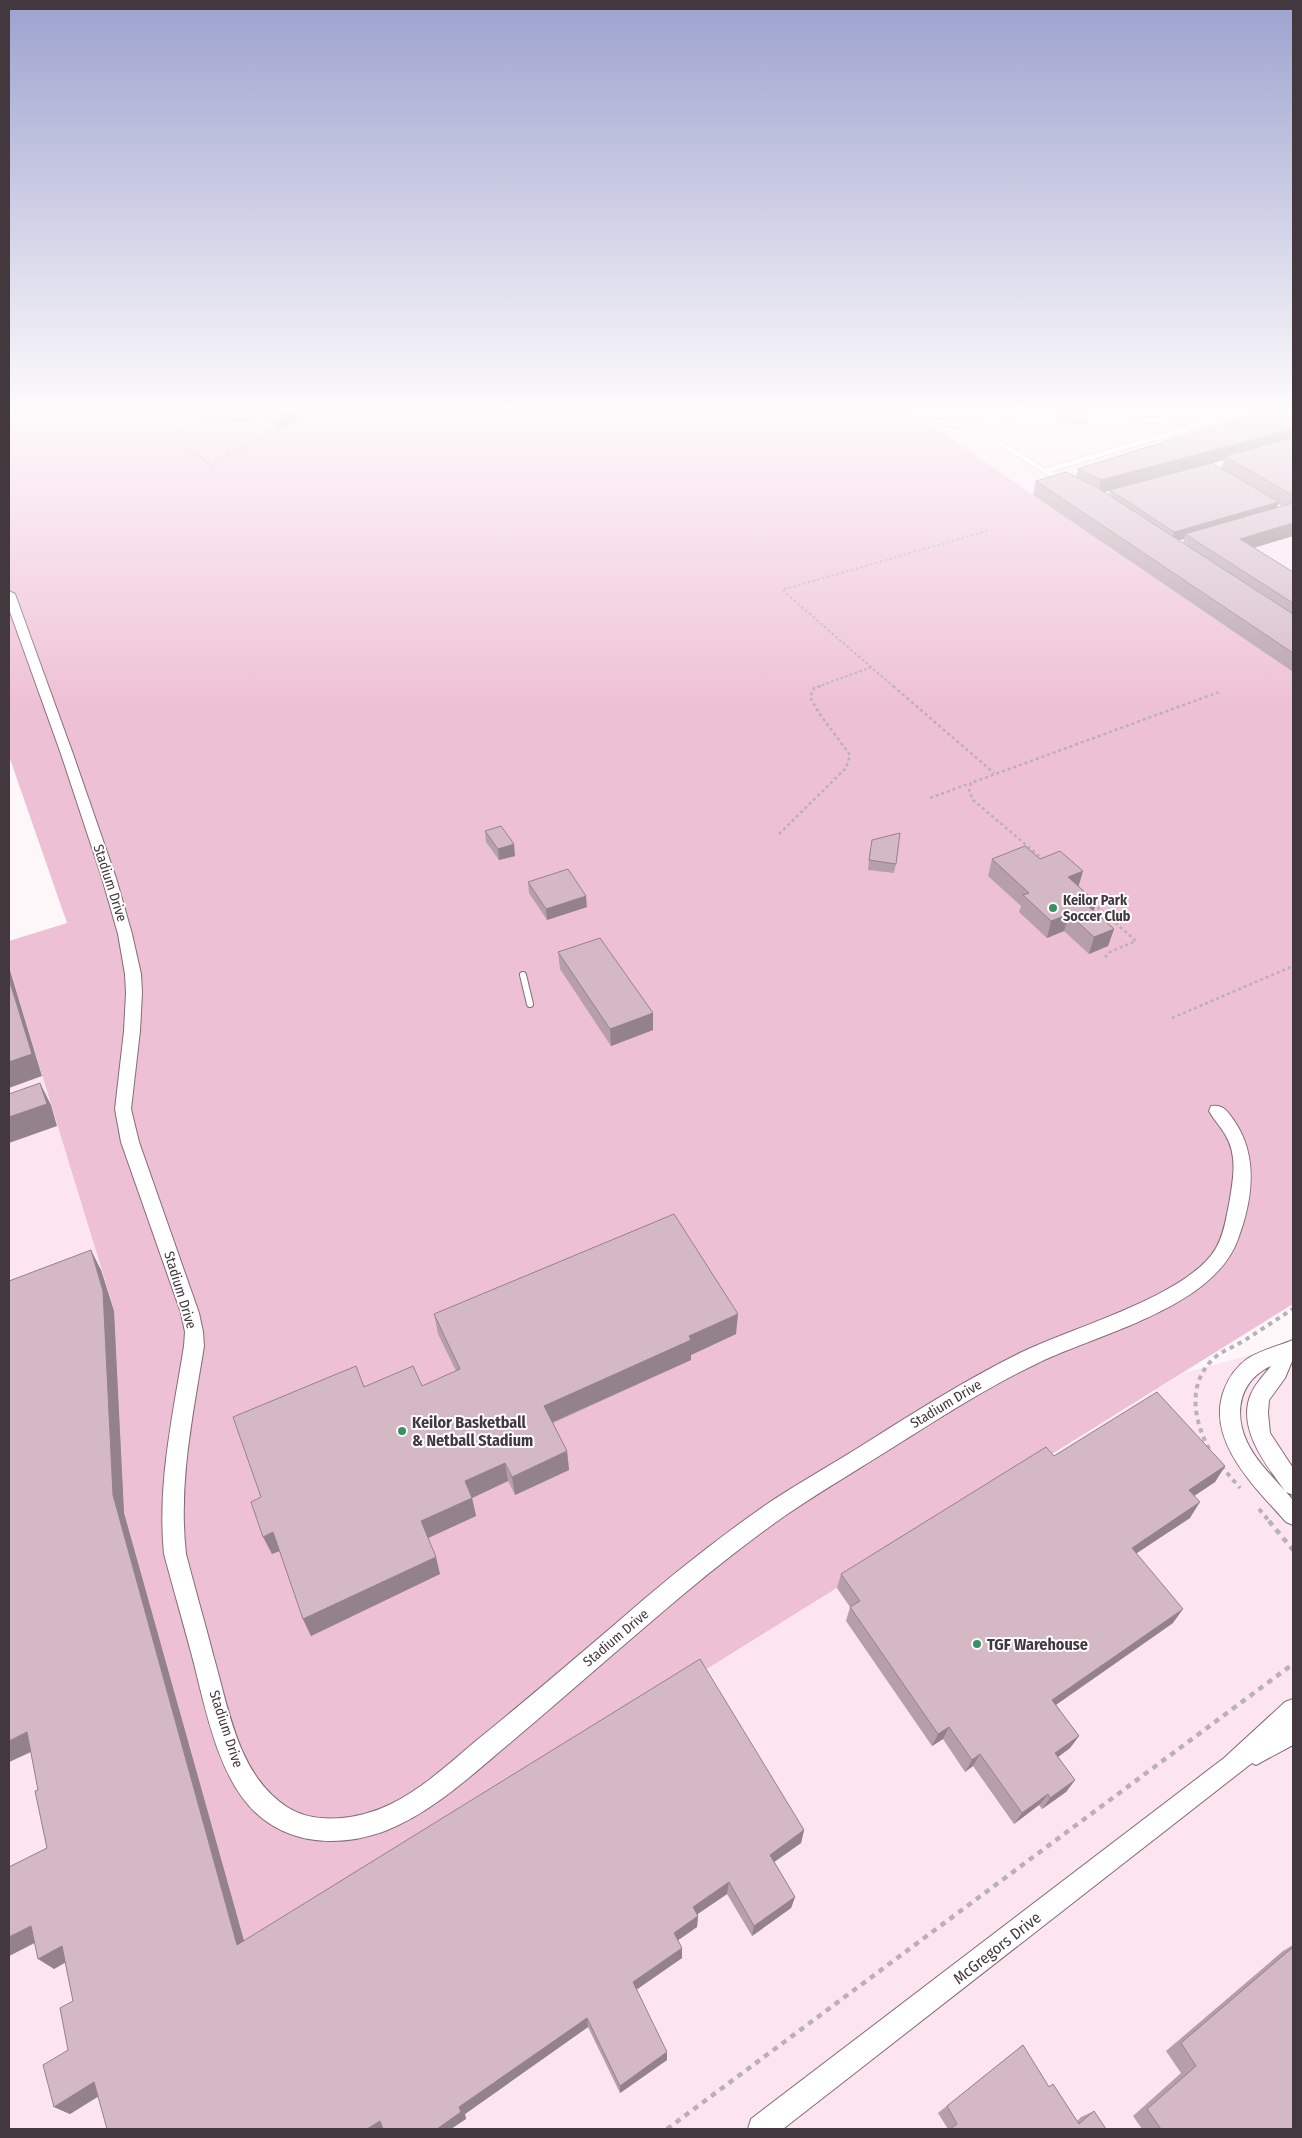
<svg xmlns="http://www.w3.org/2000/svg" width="1302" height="2138" viewBox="0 0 1302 2138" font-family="'Fira Sans Condensed',sans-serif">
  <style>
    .built { fill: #fce5ef }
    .green { fill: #eec0d5 }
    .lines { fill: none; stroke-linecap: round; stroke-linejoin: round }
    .service-far1-casing { stroke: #846b76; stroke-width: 5.5 }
    .service-casing { stroke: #846b76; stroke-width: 8 }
    .minor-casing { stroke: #846b76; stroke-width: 2 }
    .path-far3 { stroke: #b9b1b4; stroke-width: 2; stroke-dasharray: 2.5 2.5; stroke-linecap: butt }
    .path-far2 { stroke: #b9b1b4; stroke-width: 2.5; stroke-dasharray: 3 3; stroke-linecap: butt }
    .path-far1 { stroke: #b9b1b4; stroke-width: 4; stroke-dasharray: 4.5 4.5; stroke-linecap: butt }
    .path { stroke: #b9b1b4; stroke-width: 4.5; stroke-dasharray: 5.5 5.5; stroke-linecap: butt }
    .service-far1 { stroke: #fff; stroke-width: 5 }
    .service { stroke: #fff; stroke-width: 6 }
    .minor { fill: #fff; fill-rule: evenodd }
    .wall { fill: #b69fa9; fill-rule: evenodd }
    .shaded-wall { fill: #94828a }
    .building { fill: #d4b9c5; stroke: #94828a }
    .poi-dot { fill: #3a9064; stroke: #fff; stroke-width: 2 }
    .labels { text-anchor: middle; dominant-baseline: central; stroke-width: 4; stroke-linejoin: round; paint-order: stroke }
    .street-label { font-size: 14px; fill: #43383d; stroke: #fff }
    .poi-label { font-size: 14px; font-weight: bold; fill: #43383d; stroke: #fff; text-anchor: start }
    .near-poi-label { font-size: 16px; font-weight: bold; fill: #43383d; stroke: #fff; text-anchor: start }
    .near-street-label { font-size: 16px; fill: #43383d; stroke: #fff }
  </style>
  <rect width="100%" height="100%" fill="#fdf7f9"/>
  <path class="built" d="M906,408H1208L1293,411V672Z
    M9,967L114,1311L124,1513L248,1955L1184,1373L1293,1343V2129H9Z"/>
  <path class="green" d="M9,408H906L1293,672V1304L248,1955L124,1513L114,1310L9,967V941L67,923L9,756Z"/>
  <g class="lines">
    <defs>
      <path id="service-far1" d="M1011,408L998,442L1061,481
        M927,418C947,426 974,427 988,409
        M1044,471L1203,424L1138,420"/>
      <path id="service" d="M523,975L530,1004"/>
      <path id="minor" d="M9,591L15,594L73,754L116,878L132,934L141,974L142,993L140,1031L131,1109L139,1142L199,1313L203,1332L204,1346C193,1415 178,1483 186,1554C195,1589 205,1623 214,1658C229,1710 238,1775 287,1807C316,1826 361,1819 391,1804C423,1788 450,1763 477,1740C523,1703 568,1664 613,1626C663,1582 715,1540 770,1502C802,1481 836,1462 869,1441C918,1410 969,1378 1022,1352C1071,1328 1190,1295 1216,1248C1224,1235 1226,1218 1229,1204C1233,1181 1238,1157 1226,1136C1221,1127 1214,1120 1209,1111L1211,1106C1224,1104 1228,1112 1235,1122C1259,1158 1252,1201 1238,1239C1214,1308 1097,1334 1036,1364C990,1386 946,1414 903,1441C864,1466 824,1489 786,1515C739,1548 695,1584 652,1621C600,1665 550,1710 498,1753C463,1783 428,1814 385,1831C341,1847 291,1846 255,1812C217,1776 205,1705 192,1656C183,1622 173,1588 164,1554C157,1483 173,1415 184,1346L185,1332L181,1313L121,1142L115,1109L124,1031L126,993L125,974L118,934L102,878L61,754L9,609Z
        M1293,1340V1359L1285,1378L1269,1400L1268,1413L1270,1433L1293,1468V1495L1286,1492L1293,1500V1525L1286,1522C1256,1488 1205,1441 1224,1390C1229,1377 1236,1367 1247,1359C1259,1351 1280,1345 1293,1340ZM1271,1366C1264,1375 1255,1384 1251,1394C1236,1428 1267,1466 1285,1491C1272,1476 1256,1461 1247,1442C1233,1412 1240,1380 1271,1366Z
        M1293,1699V1745L1256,1765L1252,1763L783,2129H748L751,2119L1224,1758L1285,1702Z"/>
    </defs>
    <use href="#service-far1" class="service-far1-casing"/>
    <use href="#service" class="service-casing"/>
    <use href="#minor" class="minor-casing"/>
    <path class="path-far3" d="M1226,408L1270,409
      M198,425L259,419L260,423L274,436
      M179,429L187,447L213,468
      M211,466L230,454L266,437L270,433
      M817,687L872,667
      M894,687L782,590L990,530"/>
    <path class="path-far2" d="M893,686L994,773
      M930,798L971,783
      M779,834L846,768L850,755L819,713L810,697L814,688L821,686
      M1044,860L973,800L969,790L971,783L1219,692
      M1093,903L1136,941L1110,952L1105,957
      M1172,1018L1293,966"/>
    <path class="path-far1" d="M1209,1449C1194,1420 1187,1386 1212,1360C1221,1351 1234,1347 1245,1340C1261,1330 1277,1319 1293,1309
      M1221,1466L1240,1488
      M1259,1509L1270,1522"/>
    <path class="path" d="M1269,1521L1293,1550
      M667,2129L1293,1664"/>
    <use href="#service-far1" class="service-far1"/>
    <use href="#service" class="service"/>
    <use href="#minor" class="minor"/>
  </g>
  <path class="wall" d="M202,408H300L302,420L279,428L253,413V419L205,423Z
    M1058,408H1088L1087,420L1086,425L1057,422Z
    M1293,408V536L1254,548L1293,572V672L1033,495L1036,481L1076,477L1078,469ZM1224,460L1221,469L1212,463ZM1110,491L1109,495L1104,492ZM1278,504L1282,506L1277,508ZM1184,539L1183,543L1179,540Z
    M485,831L515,856L499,860L486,842Z
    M870,850L896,864L894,873L868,870Z
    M992,859H1040L1078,887L1096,902L1094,911L1114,929L1108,946L1089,954L1064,931L1047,938L1019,912L1021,906L988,876Z
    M528,882L587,907L547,920L529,893Z
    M558,952L653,1013V1030L611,1046L560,969Z
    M101,1270L114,1311L124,1513L244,1941L804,1830L801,1843L774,1862L795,1897L791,1908L752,1936L727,1894L697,1914L698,1916L697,1927L678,1940L682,1958L636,1990L667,2060L620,2093L588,2027L465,2114L466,2119L98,2096L70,2114L54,2107L68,2050L73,2001L65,1962L54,1969L35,1943L9,1956V1867L47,1848L38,1790L31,1752L9,1762Z
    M434,1314L736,1334L691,1355V1360L553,1423L567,1451L569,1470L515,1495L508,1481L472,1498L476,1516L428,1538L440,1574L311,1636L303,1619L280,1551L272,1554L261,1497L364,1387L422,1386L456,1371L438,1334Z
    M1054,1456L1225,1466L1215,1482L1194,1496L1190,1518L1136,1553L1173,1623L1056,1705L1079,1736L1070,1748L1058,1757L1075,1780L1066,1792L1042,1809L1039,1805L1014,1824L973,1766L965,1772L943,1739L932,1746L846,1621L850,1607L837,1588L841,1574Z
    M1293,1945V2129H1142L1133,2116L1181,2073L1166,2051L1283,1951Z
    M1023,2045L1048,2087L1053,2084L1077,2121L1081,2117L1094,2111L1106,2129H948L938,2113Z"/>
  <path class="shaded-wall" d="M251,408H253V419Z
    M296,408H300L302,420L279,428L276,415Z
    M1293,429V438L1225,456L1224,460L1097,494L1101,480Z
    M1279,502L1275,513L1185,534L1184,539L1171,542L1174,532Z
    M1293,523V536L1235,553L1240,539Z
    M514,844L515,856L499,860L498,849Z
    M1083,871L1078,888L1068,877Z
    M586,896L587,907L547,920L546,909Z
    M1096,902L1091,919L1088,906Z
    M1069,914L1064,931L1047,938L1051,921Z
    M1114,929L1108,946L1089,954L1094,937Z
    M9,967L42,1076L9,1088Z
    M653,1013V1030L611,1046L610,1029Z
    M40,1083L51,1105L57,1126L9,1143V1117Z
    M91,1250L101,1270L114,1311L124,1513L248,1955L237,1945L113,1495Z
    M738,1314L736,1334L691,1355V1360L546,1425L544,1406L689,1336Z
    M567,1451L569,1470L515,1495L512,1477Z
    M505,1463L508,1481L472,1498L476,1516L426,1539L421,1521L465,1481Z
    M1225,1466L1215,1482L1179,1506L1189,1490Z
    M1200,1502L1190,1518L1122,1563L1132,1548Z
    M273,1532L282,1550L272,1554L263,1537Z
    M436,1557L440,1574L311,1636L303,1619Z
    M1183,1609L1173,1623L1044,1713L1052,1700Z
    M949,1727L943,1739L932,1746L938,1734Z
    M27,1732L41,1747L9,1762V1741Z
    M1079,1736L1070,1748L1047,1765L1055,1753Z
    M980,1754L973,1766L965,1772L972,1760Z
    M1075,1780L1066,1792L1042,1809L1050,1798Z
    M1048,1794L1039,1805L1014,1824L1022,1813Z
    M804,1830L801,1843L767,1867L770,1855Z
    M729,1882L727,1894L692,1918L693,1907Z
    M795,1897L791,1908L752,1936L754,1926Z
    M698,1916L697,1927L674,1943V1933Z
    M31,1926L47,1936L9,1956V1937Z
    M62,1946L77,1956L54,1969L38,1959Z
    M682,1948V1958L633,1992V1982Z
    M587,2018L588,2027L465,2114L466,2119L451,2129H437L459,2107Z
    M667,2052V2060L620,2093V2086Z
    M94,2082L109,2090L70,2114L54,2107Z
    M380,2121L384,2129H367Z"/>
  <path class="building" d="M266,408H296L276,415Z
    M1059,408H1088L1087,420L1058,417Z
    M1271,408H1293V429L1101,480L1078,469Z
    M1293,438V495H1292L1225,456Z
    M1212,463L1279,502L1174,532L1110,490Z
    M1066,472L1098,488L1293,614V653L1036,481Z
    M1293,503V523L1240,539L1293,572V603L1185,534Z
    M501,826L514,844L498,849L485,831Z
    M900,833L896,864L869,860L872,840Z
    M1025,846L1040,859L1060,851L1083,871L1068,877L1096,902L1088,906L1114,929L1094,937L1069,914L1051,921L1023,895L1029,893L992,859Z
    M568,869L586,896L546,909L528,882Z
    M600,938L653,1013L610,1029L558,952Z
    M9,979L32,1054L9,1062Z
    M40,1083L47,1104L9,1117V1094Z
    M674,1214L738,1314L689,1336L691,1340L544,1406L567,1451L512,1477L505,1463L465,1481L472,1498L421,1521L436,1557L303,1619L273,1532L263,1537L251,1502L261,1497L233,1417L356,1366L364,1387L413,1366L422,1386L460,1369L434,1314Z
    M91,1250L103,1291L113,1495L237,1945L700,1659L804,1830L770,1855L795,1897L754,1926L729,1882L693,1907L698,1916L674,1933L682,1948L633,1982L667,2052L620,2086L587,2018L459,2107L461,2112L437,2129H383L380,2121L367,2129H107L94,2082L54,2107L43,2065L68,2050L60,2008L73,2001L62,1946L38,1959L31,1926L9,1937V1867L47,1848L35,1791L38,1790L27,1732L9,1741V1281Z
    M1157,1392L1225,1466L1189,1490L1200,1502L1132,1548L1183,1609L1052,1700L1079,1736L1055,1753L1075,1780L1050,1798L1048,1794L1022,1813L980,1754L972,1760L949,1727L938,1734L850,1607L860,1601L841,1574L1046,1447L1054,1456Z
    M1293,1947V2129H1161L1147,2109L1196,2066L1181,2043Z
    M1023,2045L1049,2087L1053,2084L1079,2124L1094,2111L1106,2129H950L957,2124L947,2106Z"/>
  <linearGradient id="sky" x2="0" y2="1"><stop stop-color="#9ca2ce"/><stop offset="0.58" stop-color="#fefbfc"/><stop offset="1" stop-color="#fefbfc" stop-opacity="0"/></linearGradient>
  <rect width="1302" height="708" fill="url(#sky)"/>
  <g class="poi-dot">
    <circle cx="1053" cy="908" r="5"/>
    <circle cx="402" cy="1431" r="5"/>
    <circle cx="977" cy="1644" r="5"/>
  </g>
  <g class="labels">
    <g class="street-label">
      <text transform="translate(110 883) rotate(72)">Stadium Drive</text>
      <text transform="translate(180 1290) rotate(73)">Stadium Drive</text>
      <text transform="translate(946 1404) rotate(-31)">Stadium Drive</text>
      <text transform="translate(616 1638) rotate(-40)">Stadium Drive</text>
      <text transform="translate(226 1729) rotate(72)">Stadium Drive</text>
    </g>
    <g class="poi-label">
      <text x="1063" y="900">Keilor Park<tspan x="1063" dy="16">Soccer Club</tspan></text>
    </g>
    <g class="near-poi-label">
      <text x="412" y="1422">Keilor Basketball<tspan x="412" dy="18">&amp; Netball Stadium</tspan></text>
      <text x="987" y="1644">TGF Warehouse</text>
    </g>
    <g class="near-street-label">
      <text transform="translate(997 1948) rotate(-38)">McGregors Drive</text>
    </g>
  </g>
  <rect width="1302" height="2138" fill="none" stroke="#43383d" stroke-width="20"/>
</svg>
